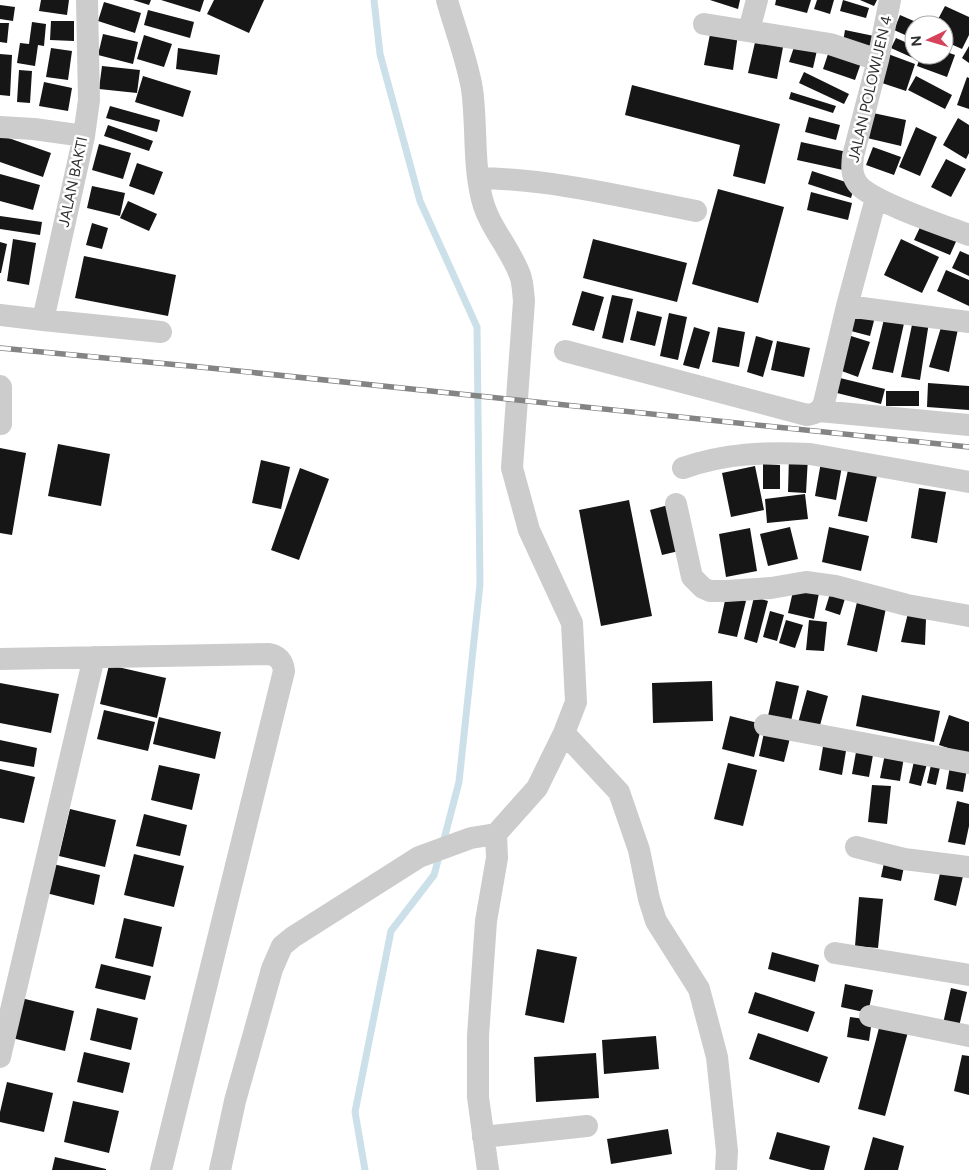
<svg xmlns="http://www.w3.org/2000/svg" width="969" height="1170" viewBox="0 0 969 1170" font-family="Figtree,sans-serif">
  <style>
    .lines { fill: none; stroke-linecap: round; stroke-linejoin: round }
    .stream { stroke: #cce0e9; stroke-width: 7 }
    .building { fill: #161616 }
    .minor { stroke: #ccc; stroke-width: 22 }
    .rail-casing { stroke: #848484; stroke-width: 5.5 }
    .rail { stroke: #fff; stroke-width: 4; stroke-dasharray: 11; stroke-linecap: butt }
    .labels { text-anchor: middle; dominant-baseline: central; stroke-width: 5; stroke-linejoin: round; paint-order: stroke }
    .street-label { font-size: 15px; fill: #2f2f2f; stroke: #fff }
  </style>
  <rect width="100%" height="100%" fill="#fff"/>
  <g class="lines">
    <path class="stream" d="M374,0L380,54L420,201L477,327L480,584L459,782L443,843
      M365,1170L355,1112L391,931L434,875L440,853"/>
  </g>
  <path class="building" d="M41,0H69L67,15L39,11Z
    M133,0H151L149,5Z
    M161,0H204L200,12Z
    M214,0H264L249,33L207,14Z
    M710,0H740L738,9Z
    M776,0H811L807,13L775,5Z
    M817,0H834L830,14L814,9Z
    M843,0L869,8L866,18L840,11Z
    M860,0H877L874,6Z
    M104,2L141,13L135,33L98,21Z
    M0,5L15,7L13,21L0,19Z
    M945,6L969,17V35L962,49L944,41V25H935Z
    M148,10L194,22L190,38L144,25Z
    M900,15L923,25H914V39L894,30Z
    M51,21H74V41L50,40Z
    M32,22L46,24L44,46L38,45L35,66L17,63L20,43L29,44Z
    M0,23H9L7,43L0,42Z
    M711,29L738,34L733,70L704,65Z
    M845,30L874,36L871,48L843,42Z
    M103,34L138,42L133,64L98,55Z
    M144,35L172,44L164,67L137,59Z
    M756,38L784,42L777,79L748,73Z
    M896,38L914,46L913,58L891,48Z
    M796,41L818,46L813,68L789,62Z
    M969,46V63L962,58Z
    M51,48L72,51L68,80L46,77Z
    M178,48L220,55L217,75L176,69Z
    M829,51L861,63L855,80L823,69Z
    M944,51L955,55L947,77L917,66L921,55H944Z
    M0,54L12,55L10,96L0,95Z
    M888,54L915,64L906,91L879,82Z
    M102,66L140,70L137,93L99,89Z
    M19,70L32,71L30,103L17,102Z
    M804,72L849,94L844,104L799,83Z
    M143,76L191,91L183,117L135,102Z
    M916,76L952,95L945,109L908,90Z
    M967,77L969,78V109L957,105Z
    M44,82L72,88L68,111L39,106Z
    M632,85L780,124L765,184L733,176L740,145L625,115Z
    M791,92L836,106L833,113L789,99Z
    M110,106L160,120L157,132L106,118Z
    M873,113L906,120L901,146L867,138Z
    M809,117L840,125L836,140L805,132Z
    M958,118L969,125V153L966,159L943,145Z
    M108,125L153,141L149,151L104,136Z
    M916,127L937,137L920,176L899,167Z
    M0,135L51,153L43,177L0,162Z
    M801,142L847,152L843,170L797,160Z
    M99,144L131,153L123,179L92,170Z
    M873,147L901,157L894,175L866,165Z
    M946,159L966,169L951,197L931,187Z
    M137,163L163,172L154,195L129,186Z
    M812,171L855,185L851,198L808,184Z
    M0,174L40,185L33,210L0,201Z
    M92,186L125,193L120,216L87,208Z
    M718,189L784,207L758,303L692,284Z
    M811,192L852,203L848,220L807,210Z
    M128,201L157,214L149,231L120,218Z
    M0,216L42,222L40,235L0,229Z
    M923,221L959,235L950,255L914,240Z
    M92,223L108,228L102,249L86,245Z
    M13,239L36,243L29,285L7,281Z
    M593,239L687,263L677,302L583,278Z
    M901,239L939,257L922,293L884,275Z
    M0,242L7,244L1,273H0Z
    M960,251L969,255V276L952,268Z
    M84,256L176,275L168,316L75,298Z
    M946,270L969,280V306L937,291Z
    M582,291L604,297L594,331L572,325Z
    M612,295L633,299L623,343L602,338Z
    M857,309L876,313L870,336L851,331Z
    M637,311L662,317L655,346L630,340Z
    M669,313L687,317L678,360L660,356Z
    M885,315L905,319L893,373L872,369Z
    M913,320L929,322L920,380L901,377Z
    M942,324L958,329L949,372L929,367Z
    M694,327L710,332L699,369L683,365Z
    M718,327L745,332L739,367L712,362Z
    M756,336L773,341L763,377L747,372Z
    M851,336L870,342L858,377L839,370Z
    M777,341L810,348L804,377L771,370Z
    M840,378L885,389L881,404L837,393Z
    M928,383L969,386V410L927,407Z
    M886,391H919V406H886Z
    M58,444L110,454L101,506L48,496Z
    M0,448L26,453L12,535L0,533Z
    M789,456L808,457L806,493L788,492Z
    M261,460L290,467L281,509L252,503Z
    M821,462L842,466L836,500L815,496Z
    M763,464L780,465V489H763Z
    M755,466L764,510L731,517L722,473Z
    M300,468L329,479L299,560L271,550Z
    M848,470L877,476L867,522L838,516Z
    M919,488L946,492L937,543L911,538Z
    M805,494L808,519L767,523L765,499Z
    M629,500L652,616L601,626L579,510Z
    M672,504L683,550L662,555L650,510Z
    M790,527L798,559L768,566L760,534Z
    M829,527L869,536L861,571L822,562Z
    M750,528L757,571L726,577L719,534Z
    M794,587L819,593L814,619L788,613Z
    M832,587L847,592L840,615L825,610Z
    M726,596L746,601L737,637L718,633Z
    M754,597L768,601L757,643L744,639Z
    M857,602L886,608L877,652L847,645Z
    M770,611L784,615L777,641L763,637Z
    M908,613L926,619L925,645L901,642Z
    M786,620L803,625L795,648L779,643Z
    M809,620L827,622L824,651L806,650Z
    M109,665L166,678L157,718L100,704Z
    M712,681L713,721L653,723L652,683Z
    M776,681L799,686L791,721L768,716Z
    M0,683L59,694L51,733L0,723Z
    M807,690L828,696L819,729L798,723Z
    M862,695L940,711L934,742L856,726Z
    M104,710L155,722L148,751L97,739Z
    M949,715L969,722V755L939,745Z
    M730,716L762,724L754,757L722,749Z
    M159,717L221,732L215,759L153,744Z
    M765,728L791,734L784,762L759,756Z
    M0,740L37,748L34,767L0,761Z
    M824,741L847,745L842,775L819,770Z
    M856,752L873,755L869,777L852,774Z
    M885,754L904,757L900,781L880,778Z
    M915,757L928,760L921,786L909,783Z
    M728,763L757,770L743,826L714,819Z
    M159,765L200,774L192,810L151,800Z
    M931,765L940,767L936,785L927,783Z
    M950,766L967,769L963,792L946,789Z
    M0,769L35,777L24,823L0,818Z
    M872,785L891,786L887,824L868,822Z
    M957,801L969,804V826L965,845L948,842Z
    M70,809L116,820L105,867L59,856Z
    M144,814L187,825L180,856L136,846Z
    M134,854L184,866L174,907L124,895Z
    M885,858L905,862L901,881L881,877Z
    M53,864L100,875L94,905L46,893Z
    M941,869L964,872L956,906L934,900Z
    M859,897L883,899L878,948L855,946Z
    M124,918L162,927L153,967L115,958Z
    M537,949L577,957L564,1023L525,1015Z
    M772,952L819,965L815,982L768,969Z
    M101,964L151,976L145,1000L95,988Z
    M845,984L873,990L868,1013L841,1007Z
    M951,988L967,992L958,1031L942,1028Z
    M755,992L815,1012L808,1032L748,1013Z
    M17,997L74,1011L65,1051L8,1037Z
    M97,1008L138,1018L131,1050L90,1040Z
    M850,1017L872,1020L869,1041L847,1037Z
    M880,1024L908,1032L885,1116L858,1109Z
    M758,1033L828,1057L819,1083L749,1059Z
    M656,1036L659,1069L604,1074L602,1040Z
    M84,1052L130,1063L123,1093L77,1082Z
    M596,1053L599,1098L536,1102L534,1057Z
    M962,1055L969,1056V1095L954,1091Z
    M7,1082L53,1093L44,1132L0,1122V1112Z
    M73,1101L119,1111L109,1153L64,1142Z
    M668,1129L672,1154L611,1164L607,1139Z
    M777,1132L830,1146L824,1170H811L769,1159Z
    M873,1137L904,1146L898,1170H864Z
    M55,1157L106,1169V1170H52Z"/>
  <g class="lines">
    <path class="minor" d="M447,0C455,29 467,59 472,89C477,125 473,163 482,199C489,227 510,248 520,275C523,283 523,292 524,301L512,468L529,530L572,623L576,702L564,733L537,788L496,834
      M890,0L878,60L853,156C852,166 851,174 857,183C869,201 945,226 969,235
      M704,24L830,44L878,60
      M749,30L757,0
      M0,127L34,129L84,136
      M478,178C551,179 624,197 696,211
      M847,306L969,322
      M0,315L43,320L84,136L89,100L87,0
      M43,320L161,332
      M565,351L807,415C816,414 821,411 824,403L847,306L876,198
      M0,386L1,387V424
      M819,411L969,425
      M683,468C726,453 765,452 810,454L969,482
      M676,504L692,577L703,588L710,591H726L771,588L806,582L835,586L907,605L969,616
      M0,659L269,654C279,656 283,662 284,671L161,1170
      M765,725L969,763
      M564,733L619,792L639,850L649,899L656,921L699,989L717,1057L727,1151L726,1170
      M856,847L904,859L969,867
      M835,953L969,975
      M870,1016L969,1036
      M0,1057L94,657
      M483,1137L587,1126
      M220,1170L235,1101L272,969L282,946L293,937L419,857L471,838L496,834L497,858L486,921L478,1036V1097L488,1170"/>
    <defs>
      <path id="rail" d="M0,348L200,367L969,447"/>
    </defs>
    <use href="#rail" class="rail-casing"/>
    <use href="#rail" class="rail"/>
  </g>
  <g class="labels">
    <g class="street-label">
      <text transform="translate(870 89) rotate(-77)">JALAN POLOWIJEN 4</text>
      <text transform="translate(73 182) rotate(-78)">JALAN BAKTI</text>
    </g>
  </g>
  <g transform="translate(929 40) rotate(265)"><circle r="24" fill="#ffffff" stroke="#acacac"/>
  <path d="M0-4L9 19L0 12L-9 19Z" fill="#d5425a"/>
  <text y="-8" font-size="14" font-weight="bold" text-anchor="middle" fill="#2f2f2f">N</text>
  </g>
</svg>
